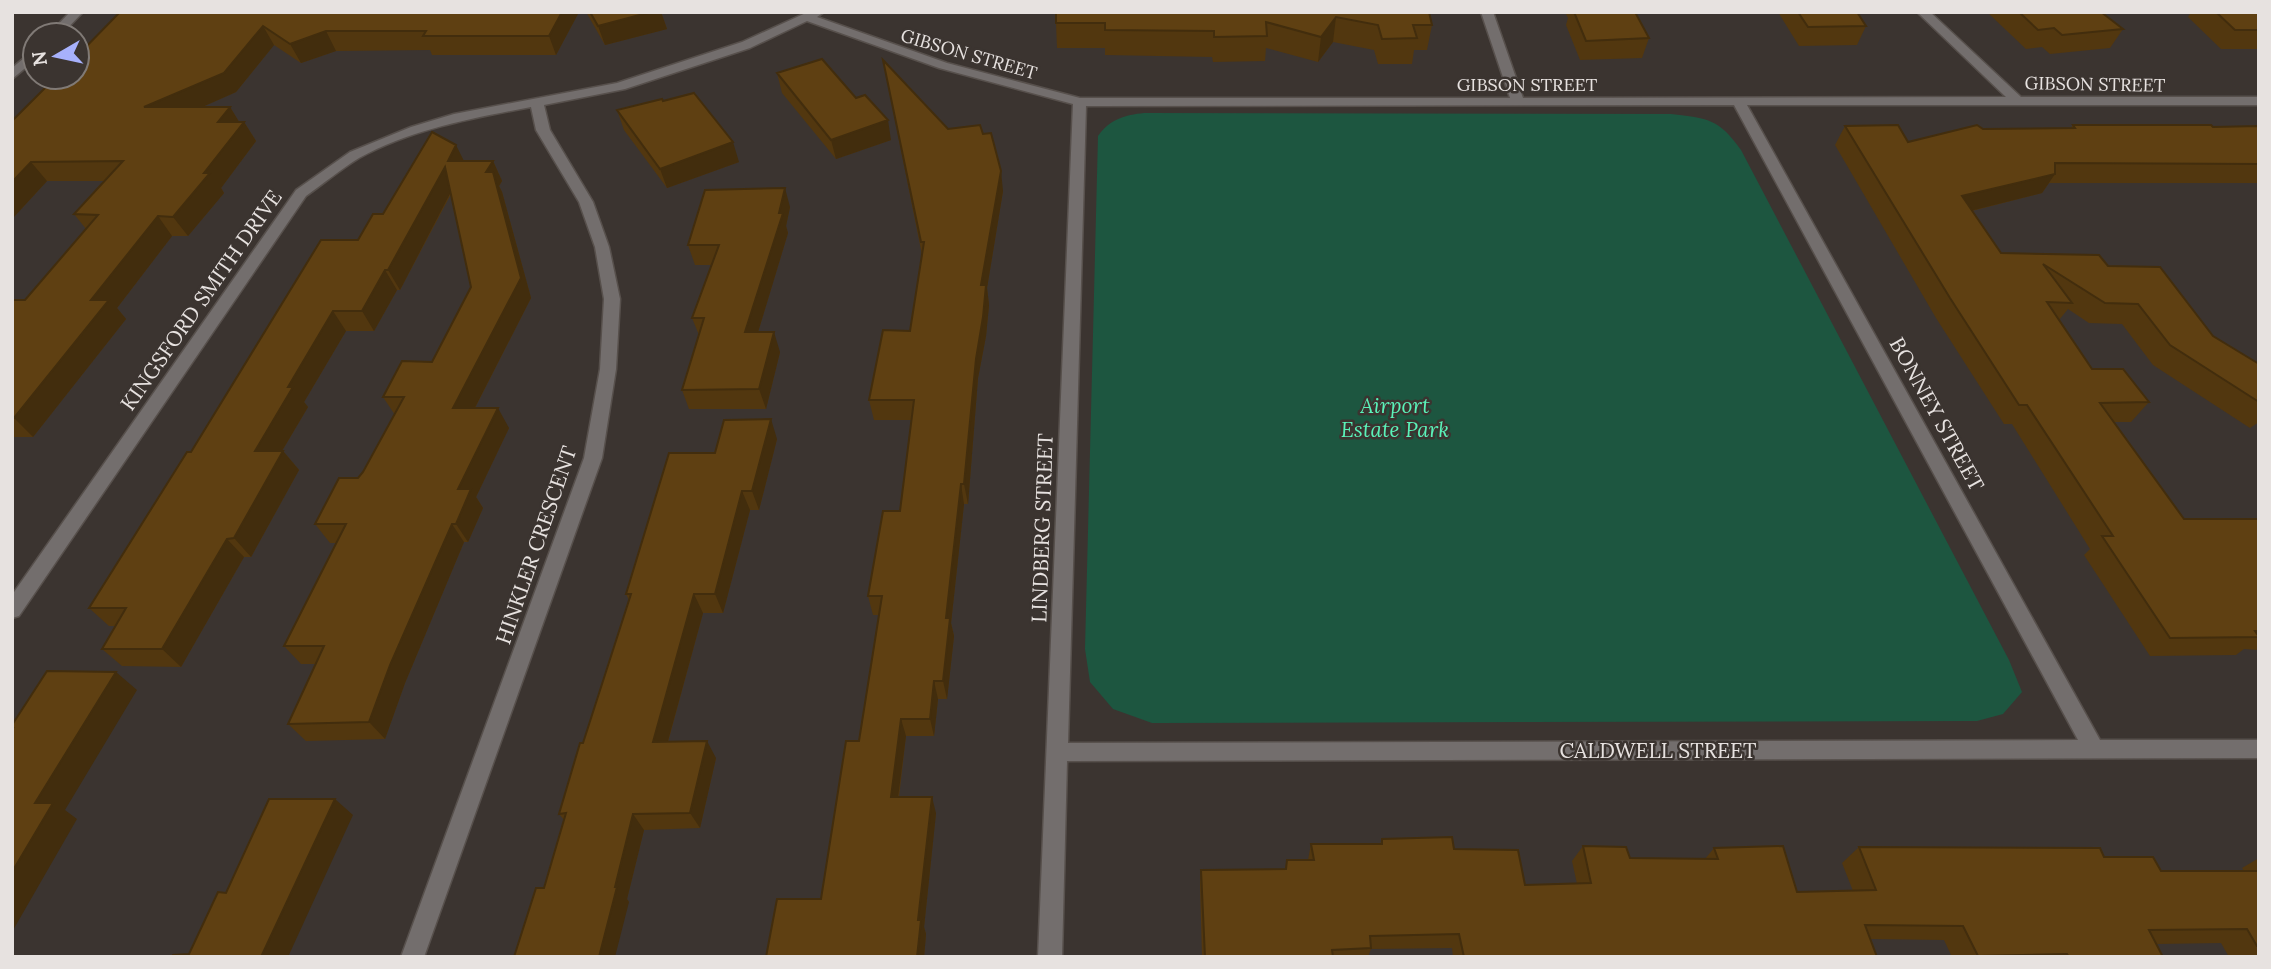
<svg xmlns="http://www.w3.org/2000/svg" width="2271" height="969" viewBox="0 0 2271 969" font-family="Lora,serif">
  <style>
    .green { fill: #1d5640 }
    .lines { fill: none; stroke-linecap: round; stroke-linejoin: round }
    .minor-casing { stroke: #57504c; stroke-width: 3 }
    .minor { fill: #736e6d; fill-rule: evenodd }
    .wall { fill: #52370f }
    .shaded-wall { fill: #422d0d }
    .building { fill: #5f4012; stroke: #422d0d; stroke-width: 2 }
    .labels { text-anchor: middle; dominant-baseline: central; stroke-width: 5; stroke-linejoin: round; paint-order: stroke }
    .far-street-label { font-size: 18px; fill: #e7e2e0; stroke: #3b3430 }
    .street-label { font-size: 21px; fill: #e7e2e0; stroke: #3b3430 }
    .park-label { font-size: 21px; font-style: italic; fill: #5af2b9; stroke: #3b3430 }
  </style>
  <rect width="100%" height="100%" fill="#3b3430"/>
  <path class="green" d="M1144,113L1671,114C1708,118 1719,119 1741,150L2009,660L2022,692L2003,714L1977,721L1152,723L1113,709L1090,682L1085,649L1098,136C1110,119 1125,115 1144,113Z"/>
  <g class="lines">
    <defs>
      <path id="minor" d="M70,12H83L61,35H48Z
        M808,12H824L817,17L947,63L1080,98H1510L1481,12H1493L1523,98L2006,97L1917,12H1930L2021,97H2259V105H1747L2100,740H2259V758L1067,761L1062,957H1038L1073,104L939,68L807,21L750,48L625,89L544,105L550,130L593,202L609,247L620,299L616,369L602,458L424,957H401L584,458L600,369L604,299L595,247L579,202L536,130L531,107C473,118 412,129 359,158C341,169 323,184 306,196L19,616L12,618V595L296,190L350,152L411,127L454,114L617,83L742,42ZM1734,105L2078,740L1068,743L1086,106Z
        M35,49V60L12,79V68Z"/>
    </defs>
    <use href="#minor" class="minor-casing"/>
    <use href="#minor" class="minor"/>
  </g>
  <path class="wall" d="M120,12H579L556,55H432L430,50L336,51L301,63L274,45L236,92L202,107H230L239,122H244L256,141L221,188L224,193L188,236H172L117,308L126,319L33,437H12V300H25L86,229L74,214L104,181H47L12,219V121Z
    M586,12H661L667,29L605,45Z
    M1429,12L1432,25L1427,50H1414L1412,64H1378L1374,50L1333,42L1318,62L1266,48L1265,61L1213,62L1212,57L1105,55V48H1057L1056,23Z
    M1565,12H1635L1649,38L1642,58L1580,60L1566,25L1568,18Z
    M1778,12H1857L1866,26L1857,45L1799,46Z
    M1987,12H2101L2123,29L2110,48L2050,54L2042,47L2026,49Z
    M2191,12H2259V49H2221L2188,17Z
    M883,60L1003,191L987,288L989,305L986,336L978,378L968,504H964L951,623L954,636L947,699H938L934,736H906L899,797L936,813L924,927L926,934L924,957H766L821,899L859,741L879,615H873L868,596L900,511L911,420H874L869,400L910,331L922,255Z
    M777,73L856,98L891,140L836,159L782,93Z
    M617,110L739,162L667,188L624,130Z
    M2073,125L2213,127L2259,126V183H2049L2042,193L1972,211L2001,253L2108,266L2213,336L2259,364V422L2250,428L2153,365L2122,324L2089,323L2068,309L2059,320L2092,369L2149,402L2131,422H2114L2184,519H2259V650L2244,649L2236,655L2150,656L2084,555L2090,549L2012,424H2004L1936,318L1835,145L1845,126L1908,142L1983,129L2071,128Z
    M464,161H493L502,181L499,186L502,192L531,298L475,408L509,428L476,497L483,508L468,542H464L405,683L385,739L306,741L288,724L316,664H301L284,646L337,543H330L315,524L363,472L395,415L383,397L432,362L471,287L451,194L400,290H397L374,331H346L304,402L308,407L282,451H283L299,470L251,557H244L181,667L122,666L102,649L115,626H109L89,608L191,452L358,240L383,214Z
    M790,207L786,226L788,233L758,332L780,352L766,409H689L682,390L699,335L692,318L711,265H695L688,245Z
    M777,439L759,510H750L723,613H703L668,742L716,758L700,828L644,830L627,899L629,902L544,888L564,820L559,814L583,743L629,600L626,594L715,453Z
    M1382,839L1454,849L1525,885L1577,884L1572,861L1583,846L1630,858L1705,859L1714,848L1797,892L1853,891L1842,863L1859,847L2104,857L2161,871H2244L2242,868L2259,858V957H2229L2221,943L2156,944L2163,957H1952L1944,940L1870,939L1877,957H1453L1452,948L1371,949L1368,957H1202L1200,885L1201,870L1285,869L1287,860H1308L1311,844H1380Z"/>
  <path class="shaded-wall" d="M562,12H579L556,55L549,36Z
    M651,12H661L667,29L605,45L598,26Z
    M1336,17L1333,42L1318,62L1321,37Z
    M263,26L274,45L236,92L157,127L144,107Z
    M326,31L336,51L301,63L290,44Z
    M230,107L241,125L244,122L256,141L221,188L224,193L188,236L173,217L218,122Z
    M888,120L891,140L836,159L831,140Z
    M733,142L739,162L667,188L660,169Z
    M456,145L466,165L448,161Z
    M493,161L502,181L499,186L502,192L531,298L465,427L453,408L521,278L486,172Z
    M31,162L47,181L12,219V182Z
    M445,167L454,186L400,290L388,270Z
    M1001,171L1003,191L987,288L989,305L986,336L978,378L968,504L964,484L981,285Z
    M2055,174L2042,193L1950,216L1962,196Z
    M785,188L790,207L786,226L788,233L752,352L745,332Z
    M158,216L172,236L117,308L126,319L33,437L14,418L91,300Z
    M385,270L397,290L374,331L362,311Z
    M333,311L346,331L304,402L308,407L270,471L255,451L288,387Z
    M774,332L780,352L766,409L759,389Z
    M498,408L509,428L476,497L483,508L468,542L456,524L458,489Z
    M771,419L777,439L759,510L752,491Z
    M283,451L299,470L251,557L234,538Z
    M961,484L964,504L951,623L954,636L947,699L943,681L946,618Z
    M742,491L750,510L723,613L715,594Z
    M452,524L464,542L405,683L385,739L369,722L390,665Z
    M227,539L244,557L181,667L162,649Z
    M694,594L703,613L663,759L653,742Z
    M116,672L137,690L65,810L77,819L12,932V872L35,803Z
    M934,681L938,699L934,736L930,719Z
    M901,719L906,736L896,813L891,797Z
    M707,741L716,758L700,828L690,813Z
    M932,797L936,813L924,927L926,934L924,957H917L918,920Z
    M335,799L353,815L288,957H261Z
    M633,814L644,830L627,899L629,902L615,957H599Z"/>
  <path class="building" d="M120,12H562L549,36H423L426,31H326L290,44L263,26L224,73L144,107H230L218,122H244L204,173H210L173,217L158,216L91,300H109L14,418H12V300H25L98,215L74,214L123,161L31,162L12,182V121L56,77H77V56Z
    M590,12H651L598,26Z
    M1056,12H1429L1432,25H1413L1417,38L1382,39L1378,25L1336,17L1321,37L1266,22L1267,36L1214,37V31L1105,30V23H1056Z
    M1574,12H1635L1649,38L1586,41Z
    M1798,12H1857L1866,26L1808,27Z
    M2019,12H2101L2123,29L2062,35L2054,28L2038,30Z
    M2216,12H2259V30H2235Z
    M822,59L856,98L865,95L888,120L831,140L777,73Z
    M883,60L948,129L980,125L983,134L991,133L1001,171L981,285H986L983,317L976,359L964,484H961L946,618H950L943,681H934L930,719H901L891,797H932L918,920H921L917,957H766L777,899H821L846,741H859L882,596H868L883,511H900L914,400H869L883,330L910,331L924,242H921Z
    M694,93L733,142L660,169L617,110L662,99L663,101Z
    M1898,125L1908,142L1977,125L1983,129L2075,128L2073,125H2211L2213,127L2259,126V164L2055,163V174L1962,196L2001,253L2099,255L2108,266L2160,267L2213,336L2259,364V402L2170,345L2138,304L2105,303L2043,264L2072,303L2047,302L2092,369H2123L2149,402L2100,403L2184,519H2259V631H2255L2259,637L2170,638L2102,536H2113L2027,405H2019L1950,298L1845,126Z
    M432,132L456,145L448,161H493L486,172H493L521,278L453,408H498L458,489H471L456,524H452L390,665L369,722L288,724L324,646H284L346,524H315L339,478H358L363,472L404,397H383L402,361L432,362L471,287L445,167L388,270H385L362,311H333L288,387H293L255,451H283L234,538L227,539L162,649H102L126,608H89L187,452H191L321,240H358L373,214H383Z
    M785,188L779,213H783L745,332H774L759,389L682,390L704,318H692L719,245H688L705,190Z
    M771,419L752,491H742L715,594H694L653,742L707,741L690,813L633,814L615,887H617L599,957H514L536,888H544L566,813L559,814L580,743H583L631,594H626L669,453H715L724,420Z
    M47,671L116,672L35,803H53L12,872V730L13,728H12V725Z
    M269,799H335L261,957H172L173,955L189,954L218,892L226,893Z
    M1452,837L1454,849L1518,850L1525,885L1591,883L1583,846L1626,847L1630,858L1718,859L1714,848L1783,846L1797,892L1876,890L1859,847L2100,848L2104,857H2153L2161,871H2259V946H2257L2247,929L2149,930L2163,957H2069L2067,954L1978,956L1963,926L1865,925L1877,957H1464L1459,934L1370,936L1371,948L1332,950L1333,957H1205L1201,870L1286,869L1287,860H1314L1311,844H1382V839Z"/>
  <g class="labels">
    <g class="far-street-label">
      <text transform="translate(969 54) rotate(16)">GIBSON STREET</text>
      <text x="1527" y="84">GIBSON STREET</text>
      <text transform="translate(2095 84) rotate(1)">GIBSON STREET</text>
    </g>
    <g class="street-label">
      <text transform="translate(201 300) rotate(-55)">KINGSFORD SMITH DRIVE</text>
      <text transform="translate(1937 414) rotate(61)">BONNEY STREET</text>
      <text transform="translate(1042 528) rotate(-88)">LINDBERG STREET</text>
      <text transform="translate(536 545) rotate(-71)">HINKLER CRESCENT</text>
      <text x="1658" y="750">CALDWELL STREET</text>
    </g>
    <g class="park-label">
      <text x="1395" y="405">Airport<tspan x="1395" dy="24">Estate Park</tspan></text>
    </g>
  </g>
  <rect width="2271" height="969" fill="none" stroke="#e7e2e0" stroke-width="28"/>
  <g transform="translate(56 56) rotate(261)"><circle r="33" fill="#3b3430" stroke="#807a76" stroke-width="2"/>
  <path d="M0-5L12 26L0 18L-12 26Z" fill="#a7b1fc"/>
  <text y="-10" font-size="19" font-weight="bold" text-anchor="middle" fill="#e7e2e0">N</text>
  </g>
</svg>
